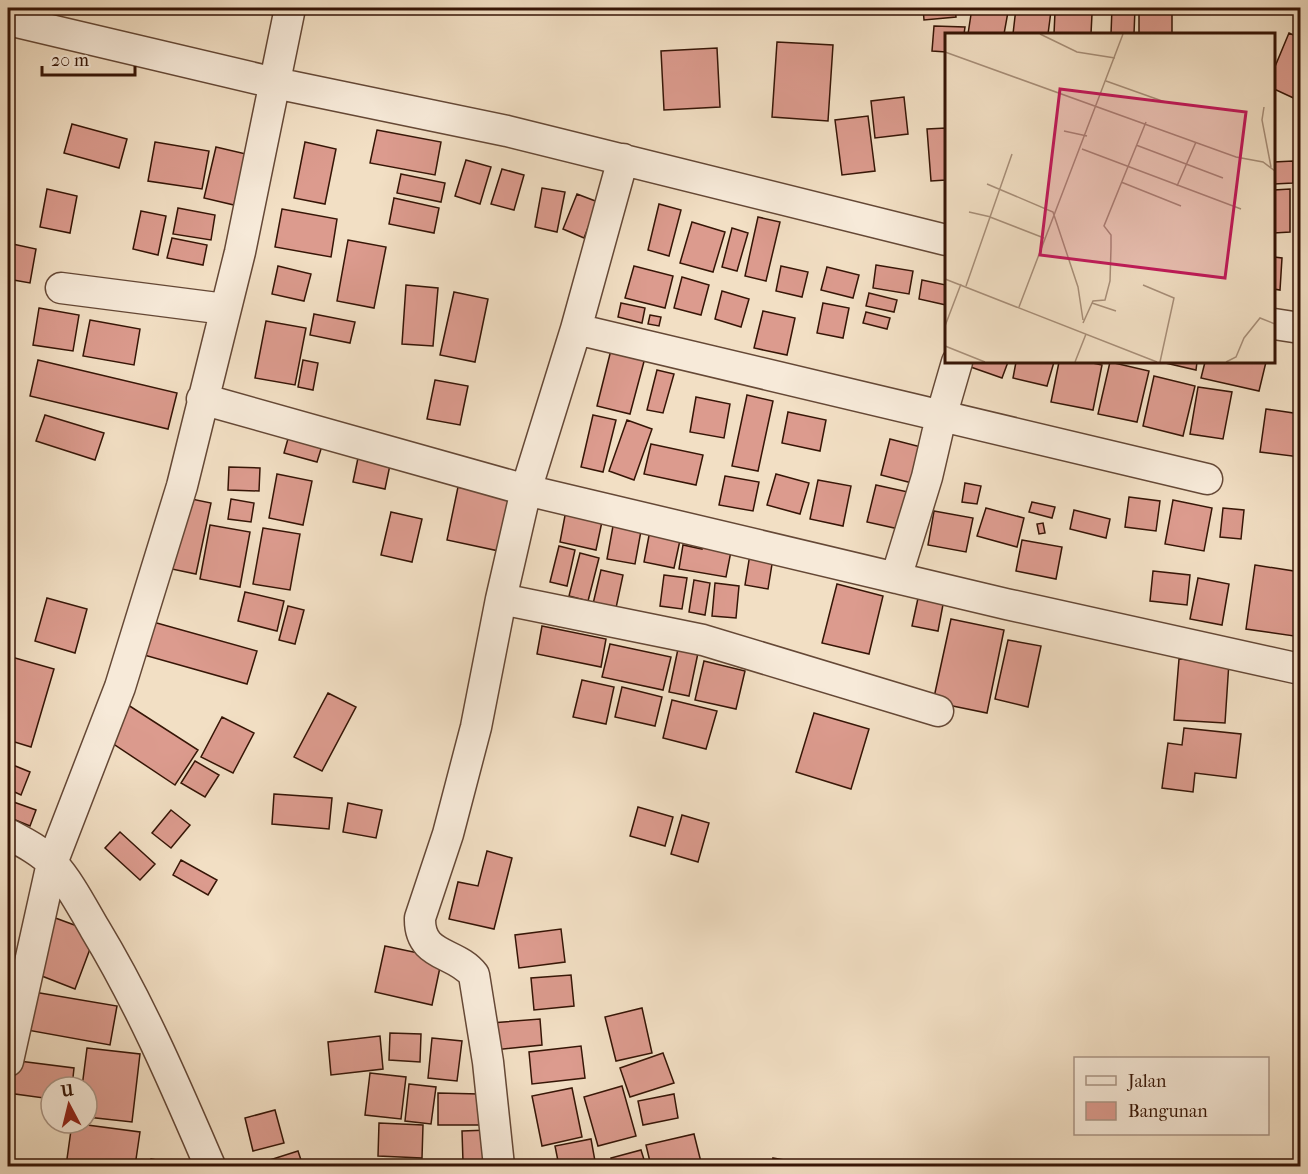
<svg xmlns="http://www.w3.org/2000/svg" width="1308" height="1174" viewBox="0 0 1308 1174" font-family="'IM FELL French Canon',serif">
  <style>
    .building { fill: #dc9b8e; stroke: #361506; stroke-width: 1.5 }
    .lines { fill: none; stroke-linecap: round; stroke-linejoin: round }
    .minor-casing { stroke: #654836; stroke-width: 33 }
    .minor { stroke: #f7ead9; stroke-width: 30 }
    .inset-road { fill: none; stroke: #a78e78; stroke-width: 1.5 }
    .view { fill: #c2185b; fill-opacity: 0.15; stroke: #c2185b; stroke-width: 3 }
    .inset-edge { fill: none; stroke: #361506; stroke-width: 3 }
  </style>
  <rect width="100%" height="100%" fill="#f2dfc4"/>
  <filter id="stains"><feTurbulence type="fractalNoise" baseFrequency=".00333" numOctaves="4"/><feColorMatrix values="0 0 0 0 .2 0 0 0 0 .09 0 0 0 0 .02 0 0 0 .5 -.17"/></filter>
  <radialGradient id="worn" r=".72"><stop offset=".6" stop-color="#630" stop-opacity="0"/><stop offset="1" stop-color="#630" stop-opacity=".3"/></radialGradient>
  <path class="building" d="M187,8H216L214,14Z
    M923,8H955L956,17L924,20Z
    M972,8L1008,12L1004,34H968Z
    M1016,8L1051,11L1048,34H1013Z
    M1112,8H1135L1134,34H1111Z
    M1055,12L1092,14L1091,34H1054Z
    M1139,14H1172V34H1139Z
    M934,26L965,27L964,34H946V52L932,51Z
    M1289,33L1300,38V101L1274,89V69Z
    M777,42L833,45L828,121L772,117Z
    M717,48L720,107L664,110L661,51Z
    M904,97L908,134L875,138L871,101Z
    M868,116L875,171L842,175L835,120Z
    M72,124L127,139L119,168L64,153Z
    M946,128V180L931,181L927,129Z
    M377,130L441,142L435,175L370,163Z
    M155,142L209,151L202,189L148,181Z
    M305,142L336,149L325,204L294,198Z
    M216,147L246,154L234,205L204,198Z
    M466,160L491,167L480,204L455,196Z
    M1293,161V183L1274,184V162Z
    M502,169L524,175L514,210L491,204Z
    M401,174L445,183L441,202L397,193Z
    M542,188L565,192L557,232L535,227Z
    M47,189L77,196L70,233L40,227Z
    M1290,189V232L1274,233V190Z
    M577,194L598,202L584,238L563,229Z
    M394,198L439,208L434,233L389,224Z
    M659,204L681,210L669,256L648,250Z
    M178,208L215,215L211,240L173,234Z
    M282,209L337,219L331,257L275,247Z
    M141,211L166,216L158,255L133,249Z
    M758,217L780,222L766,281L745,276Z
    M692,222L725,232L713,272L680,263Z
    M732,228L748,233L737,271L722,267Z
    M172,238L207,245L203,265L167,258Z
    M348,240L386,247L374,308L337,301Z
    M8,243L36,249L30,283L8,279Z
    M1274,257L1282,258L1280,290L1274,289Z
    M876,265L913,271L909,294L873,288Z
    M278,266L311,274L304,301L272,294Z
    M634,266L673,276L665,308L625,298Z
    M781,266L808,272L802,297L776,291Z
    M827,267L859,275L853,298L821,290Z
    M682,277L709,285L701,315L674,308Z
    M922,280L946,285V305L919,299Z
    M406,285L438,288L433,346L402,344Z
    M722,291L749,299L741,327L715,319Z
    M454,292L488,299L475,362L440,355Z
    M869,293L897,300L894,312L866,306Z
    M621,303L645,308L642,323L618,317Z
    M823,303L849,308L843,338L817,333Z
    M39,308L79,315L73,351L33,345Z
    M763,311L795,318L787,355L754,348Z
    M866,312L890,318L887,329L863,323Z
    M314,314L355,322L350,343L310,335Z
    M650,315L661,317L659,326L648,324Z
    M90,320L140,329L134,365L83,356Z
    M266,321L306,328L295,385L255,378Z
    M612,346L646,354L630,414L597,406Z
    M38,360L177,393L168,429L30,396Z
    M303,360L318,363L313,390L298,387Z
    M966,362H1008L1002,378L965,365Z
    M1016,362H1054L1047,386L1013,378Z
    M1059,362H1088L1102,365L1093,410L1051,402Z
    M1110,362L1149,371L1137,422L1098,414Z
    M1161,362H1197L1196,370Z
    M1205,362H1266L1259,391L1201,378Z
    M657,370L674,374L663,413L647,410Z
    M1154,376L1195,386L1183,436L1143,426Z
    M435,380L468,386L460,425L427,419Z
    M1198,387L1232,392L1223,439L1190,434Z
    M747,395L773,401L758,471L732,466Z
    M696,397L730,404L724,438L690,432Z
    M1266,409L1300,414V457L1260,452Z
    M788,412L826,420L820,451L782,443Z
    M45,415L104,433L95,460L36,441Z
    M593,415L616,420L603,472L581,467Z
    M627,420L652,429L634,480L609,471Z
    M291,428L325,436L317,462L284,453Z
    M890,439L921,447L912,483L881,475Z
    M651,444L703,455L696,485L644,474Z
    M358,458L390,465L385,489L353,482Z
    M229,467L260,468L259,491L228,490Z
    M277,474L312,481L303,525L269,518Z
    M776,474L809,483L800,514L767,505Z
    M725,476L759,482L753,511L719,505Z
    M818,480L851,486L843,526L810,519Z
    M965,483L981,486L977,504L962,502Z
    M876,485L908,492L899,529L867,522Z
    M458,487L510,498L499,551L447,540Z
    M182,497L211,503L196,574L167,568Z
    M1129,497L1160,501L1156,531L1125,527Z
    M231,499L254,503L251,522L228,519Z
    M1173,500L1212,508L1204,551L1165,544Z
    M1032,502L1055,507L1052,518L1029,512Z
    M567,505L604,512L596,550L560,542Z
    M986,508L1024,518L1017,547L977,536Z
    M1223,508L1244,510L1241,539L1220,537Z
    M1074,510L1110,519L1106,538L1070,529Z
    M934,511L973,518L966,552L928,545Z
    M391,512L422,519L412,562L381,555Z
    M615,515L643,520L635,564L607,559Z
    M1043,523L1045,533L1039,534L1037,524Z
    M210,525L250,532L240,587L200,579Z
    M651,525L682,531L674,568L644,562Z
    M263,528L300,534L290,590L253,584Z
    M704,535L733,541L726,577L679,569L683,545L702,549Z
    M1022,540L1062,547L1056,579L1016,571Z
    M559,546L575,550L567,586L550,582Z
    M580,553L599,558L588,601L569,596Z
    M750,554L773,558L768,589L745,585Z
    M1255,565L1300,572V591L1294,636L1246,629Z
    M601,570L623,575L616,608L593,604Z
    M1153,571L1190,575L1187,605L1150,601Z
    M664,575L687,578L682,609L660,606Z
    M1198,578L1229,584L1222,625L1190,619Z
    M694,580L710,583L705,615L689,612Z
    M715,583L739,586L736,618L712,616Z
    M837,584L883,596L869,654L822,643Z
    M920,589L945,594L938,631L912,626Z
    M245,592L284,601L277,631L238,621Z
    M47,598L87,609L75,653L35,641Z
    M288,606L304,610L295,644L279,640Z
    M951,619L1004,630L987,713L933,702Z
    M146,620L257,651L247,684L137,653Z
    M542,626L606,639L601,667L537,654Z
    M1008,640L1041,646L1028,707L995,699Z
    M610,644L671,657L663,690L602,677Z
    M678,649L698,653L689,696L669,692Z
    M8,656L54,669L31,747L8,740Z
    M1179,659L1229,662L1225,723L1174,720Z
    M704,661L745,671L736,709L695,700Z
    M582,680L614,687L606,724L573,717Z
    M622,687L662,697L655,726L615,717Z
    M328,693L356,707L322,771L294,757Z
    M672,700L717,711L706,749L663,738Z
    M125,703L198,750L175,785L103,737Z
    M814,713L869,729L851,789L796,772Z
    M222,717L254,733L233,773L201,757Z
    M1184,728L1241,734L1236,778L1195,773L1193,792L1162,788L1168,743L1182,745Z
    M195,761L219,775L205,797L181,783Z
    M8,763L30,772L21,795L8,789Z
    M274,794L332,798L329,829L272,824Z
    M8,800L36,810L30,826L8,817Z
    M348,803L382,810L376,838L343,832Z
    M638,807L673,817L665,846L630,836Z
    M171,810L190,825L171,848L152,833Z
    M682,815L709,823L698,862L671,854Z
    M120,832L155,864L140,880L105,848Z
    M487,851L512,858L494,929L449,919L458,882L478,886Z
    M181,860L217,880L208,895L173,875Z
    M50,916L96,933L75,989L29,971Z
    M561,929L565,962L519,968L515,935Z
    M385,946L442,958L432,1005L375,992Z
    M571,975L574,1006L534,1010L531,978Z
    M34,992L117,1006L110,1045L27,1030Z
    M642,1008L652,1053L616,1061L605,1017Z
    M540,1019L542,1045L494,1050L491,1023Z
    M390,1033L421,1034L420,1062L389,1060Z
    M380,1036L383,1069L331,1075L328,1042Z
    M432,1038L462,1041L457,1081L428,1078Z
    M581,1046L585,1078L532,1084L529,1052Z
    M87,1048L140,1054L132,1122L87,1117V1087H82Z
    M663,1053L674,1083L630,1097L620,1068Z
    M11,1060L74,1068L72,1087H51V1099L8,1093Z
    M370,1073L406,1077L401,1119L365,1115Z
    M409,1084L436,1087L431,1124L405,1121Z
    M622,1086L636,1136L598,1146L584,1097Z
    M572,1088L582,1137L542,1146L532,1096Z
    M438,1093L479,1094V1125H438Z
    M674,1094L678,1118L643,1125L638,1101Z
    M275,1110L284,1143L253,1151L245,1118Z
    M72,1123L140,1132L135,1166H66Z
    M379,1123L423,1125L422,1158L378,1156Z
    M489,1130L490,1161L463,1162L462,1131Z
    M694,1134L702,1166H651L646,1145Z
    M591,1139L595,1161L559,1166L555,1146Z
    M641,1150L646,1166H614L611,1158Z
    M298,1151L303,1166H251Z
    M773,1158L807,1164V1166H772Z
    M151,1159L185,1165V1166H150Z
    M607,1161L608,1166H582Z
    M410,1164V1166H381Z"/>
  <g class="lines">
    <defs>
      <path id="minor" d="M8,20L275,83L507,131L946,240
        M61,288L225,309
        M1274,324L1300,328
        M576,329L1207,479
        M202,399L526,490L1006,604L1300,669
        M896,578L927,477L941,417L957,362
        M501,599L703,640L938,711
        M8,834C23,842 41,851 53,864C70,883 82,907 95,929C141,1005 175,1085 210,1166
        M8,1061L52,863L120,687L182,486L240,252L290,8
        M499,1166L488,1062L474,975C456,951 419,958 420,918L448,834L476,727L501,599L526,490L576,329L623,159"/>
    </defs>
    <use href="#minor" class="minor-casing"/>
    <use href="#minor" class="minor"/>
  </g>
  <g transform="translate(945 33)">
    <rect width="330" height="330" fill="#f2dfc4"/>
    <path class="inset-road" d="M95,1L132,19L170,25M0,19L291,124L318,129L330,138M161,48L220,69M319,74L317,87L326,134M119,98L142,103M191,112L278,145M137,116L296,176M176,149L236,173M42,151L108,179L133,254L138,287M232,153L251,109M24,179L46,184M45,184L99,205M0,246L212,329M198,252L229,265L215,329M21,253L67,121M147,270L171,278M74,274L178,1M138,290L148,268L160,267L165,248L166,215V202L159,193L201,89M0,293L16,251M0,313L40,329M130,329L141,301M281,329L291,324L299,305L315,285L330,291"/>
    <path class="view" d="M115,56L301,79L280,245L95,222Z"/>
    <rect width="330" height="330" class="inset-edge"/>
  </g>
  <rect width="1308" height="1174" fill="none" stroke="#f2dfc4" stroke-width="30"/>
  <rect x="9" y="9" width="1290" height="1156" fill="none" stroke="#361506" stroke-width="3"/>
  <rect x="15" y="15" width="1278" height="1144" fill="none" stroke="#361506" stroke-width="1.5"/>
  <rect x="1074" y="1057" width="195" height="78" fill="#f7ead9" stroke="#aa9585" stroke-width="1.5"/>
  <rect x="1086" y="1076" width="30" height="9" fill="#f7ead9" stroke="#aa9585" stroke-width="1.5"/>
  <text x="1128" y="1087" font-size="18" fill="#361506">Jalan</text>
  <rect x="1086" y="1102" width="30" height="18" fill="#dc9b8e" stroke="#aa9585" stroke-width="1.5"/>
  <text x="1128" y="1117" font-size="18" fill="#361506">Bangunan</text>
  <g transform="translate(69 1105) rotate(353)"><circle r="28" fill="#f7ead9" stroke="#aa9585" stroke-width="1.5"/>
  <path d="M0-4.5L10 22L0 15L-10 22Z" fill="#8f2418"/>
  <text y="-9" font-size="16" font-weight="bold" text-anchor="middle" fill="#361506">U</text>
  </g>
  <path d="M42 66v9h93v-9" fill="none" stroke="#361506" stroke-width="3"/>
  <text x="51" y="66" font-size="18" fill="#361506" stroke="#f7ead9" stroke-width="4.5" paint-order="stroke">20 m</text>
  <rect width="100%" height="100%" filter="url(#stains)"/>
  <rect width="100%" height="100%" fill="url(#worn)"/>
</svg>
